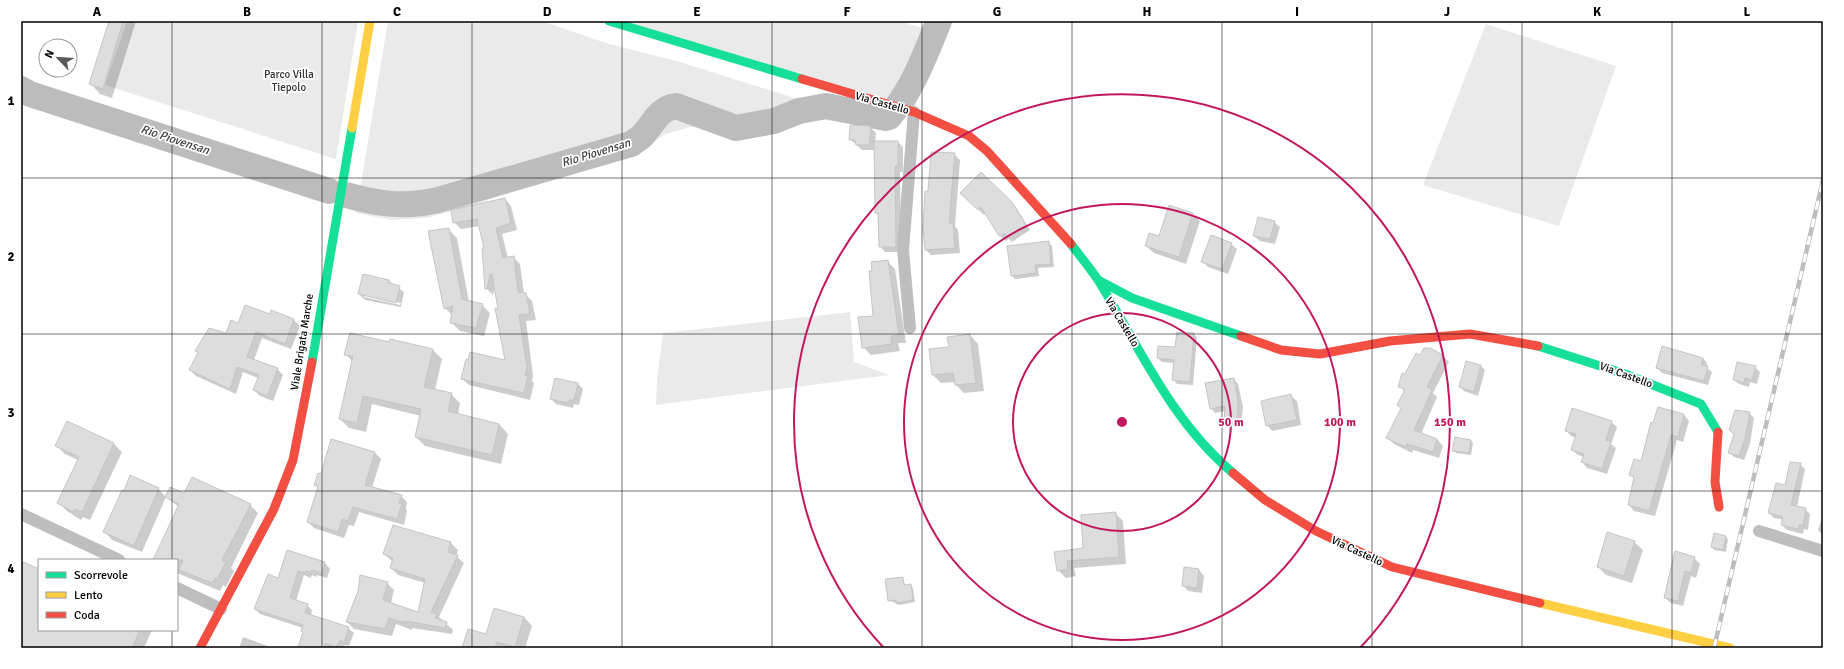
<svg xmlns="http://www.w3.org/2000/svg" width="1844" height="669" viewBox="0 0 1844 669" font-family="Signika,sans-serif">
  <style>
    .green { fill: #eaeaea }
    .shadow { fill: #0003; fill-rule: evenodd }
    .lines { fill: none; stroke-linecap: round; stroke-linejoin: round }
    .river { stroke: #bcbcbc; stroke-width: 26 }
    .building { fill: #ddd; stroke: #c5c5c5 }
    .street { stroke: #bebebe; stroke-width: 12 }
    .fast { stroke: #16e098; stroke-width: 9 }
    .slow { stroke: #ffcf43; stroke-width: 9 }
    .jam { stroke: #f24e42; stroke-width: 9 }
    .rail-casing { stroke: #bdbdbd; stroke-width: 4.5 }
    .rail { stroke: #fff; stroke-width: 3; stroke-dasharray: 9; stroke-linecap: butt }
    .grid { fill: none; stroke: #000; stroke-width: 1; stroke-opacity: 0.55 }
    .ring { fill: none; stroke: #c2185b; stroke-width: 2 }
    .labels { text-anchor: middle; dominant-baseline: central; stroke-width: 3.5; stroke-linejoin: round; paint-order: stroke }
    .park-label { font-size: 11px; fill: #303030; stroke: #fff }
    .street-label { font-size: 11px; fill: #000; stroke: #fff }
    .water-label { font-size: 12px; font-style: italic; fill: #414141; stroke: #fff }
    .centre { fill: #c2185b; stroke: #fff; stroke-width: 2 }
    .ring-label { font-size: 12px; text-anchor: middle; font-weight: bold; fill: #c2185b; stroke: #fff; stroke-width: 3.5; stroke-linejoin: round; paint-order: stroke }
    .neatline { fill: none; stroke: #000; stroke-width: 1.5 }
    .grid-label { font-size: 13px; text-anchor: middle; font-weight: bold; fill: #000 }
  </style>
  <rect width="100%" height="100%" fill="#fff"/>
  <path class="green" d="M127,21H358L336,159L105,85Z
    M388,21H542L606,43L680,62L890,128L824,120L690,127L666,134L648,144L471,206L426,218L391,220L356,213Z
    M609,21H909L908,24L943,33L913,113Z
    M1486,24L1616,66L1559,226L1423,185Z
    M850,312L854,362L889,375L656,405L657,380L663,333Z"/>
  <path class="shadow" d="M110,21H136L112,98L100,94L91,84Z
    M870,127L876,133L875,142H898L903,147V172H900L901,252H885L880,246L879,216L876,213L875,150H862L850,139Z
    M954,154L960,160L955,226L958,230L960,253L931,255L926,250L924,229Z
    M981,173L1017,209L1030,230L1012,242L1009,239L1006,241L1000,236L986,213L984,215L961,193Z
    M505,199L511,206L517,230L502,234L508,258L513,257L520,264L524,293L532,301L536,320L526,321L533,375L532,381L534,383L530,400L469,385L462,379L506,361L495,287L493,295L486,288L485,249L480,226L461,229L454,222Z
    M1192,214L1200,221L1186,264L1154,253L1146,246Z
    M1274,222L1280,227L1275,244L1260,241L1254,236Z
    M448,229L457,238L469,302L482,305L490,313L484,336L460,331L451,322L453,316L445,308Z
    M1048,242L1052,246L1054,267L1038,268L1039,276L1015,279L1012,276L1008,247Z
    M1231,244L1237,249L1228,274L1208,267L1202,261Z
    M887,261L895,269L906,343H898L900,351L871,355L863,347L874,317L873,272Z
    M389,281L404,292L401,307L365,300L359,294ZM364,295L401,303L400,305L364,297Z
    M272,312L294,320L300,326L291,349L262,338L254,360L277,369L283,375L273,401L260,396L254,390L258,378L243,372L236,394L196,376L190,370L199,353L196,351L227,334L238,324L270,316Z
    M1194,334L1197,338L1193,385L1177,384L1174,380L1175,363L1162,362L1158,358L1176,349Z
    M970,335L978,344L984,391L964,393L956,385V382L941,383L933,375L950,347Z
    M390,343L433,350L442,359L435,390L451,394L460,403L458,415L499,424L508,434L501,464L425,446L416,437L421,416L372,404L366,432L349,428L340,419L353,362L345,354Z
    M1429,349L1443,356L1449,362L1433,393L1437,397L1421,434L1437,439L1443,446L1439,458L1413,450L1412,453L1394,444L1387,437L1402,409L1405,392L1400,386L1405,375Z
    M1703,358L1707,363L1706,367L1712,372L1708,385L1662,373L1657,368Z
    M1481,366L1485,370L1478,396L1464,391L1460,387Z
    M1755,367L1760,372L1757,384L1750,382L1749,387L1739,384L1734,379Z
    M1234,379L1238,384L1243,407L1241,426L1230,425L1225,420V411L1215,413L1211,408Z
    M578,384L583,389L579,405L574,404L573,408L556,404L551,399Z
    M1291,396L1297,401L1301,425L1272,431L1267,425Z
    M1659,408L1684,415L1689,421L1683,442L1677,440L1655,516L1634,511L1629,505L1635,479L1630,475L1641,462Z
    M1749,413L1754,418L1750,444L1744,460L1734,457L1729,452Z
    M67,422L114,444L122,452L90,520L83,517L81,520L67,511L58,502L78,460L65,454L56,445Z
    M1611,422L1617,427L1611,444L1616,448L1607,474L1587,468L1582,462L1584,457L1578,455L1572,450L1576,438L1571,436L1566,430Z
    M332,440L375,453L381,459L372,488L401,496L407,502L406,509L407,511L404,525L359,512L354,526L349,525L344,538L314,528L308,522L318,488L315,485L321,475Z
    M1471,441L1473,443L1471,455L1456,453L1454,450Z
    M1800,464L1805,469L1797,507L1805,509L1810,514L1808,530L1804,529L1803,534L1787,530L1782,525L1784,520L1774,518L1769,513Z
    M158,489L166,497L250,505L258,513L231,568L234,571L226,587L223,585L220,591L177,573V560H155L179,507L166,497L142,552L112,540L105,532Z
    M1116,514L1123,521L1126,564L1074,568L1076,576L1066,578L1058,570L1056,553L1084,549Z
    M1823,514V535L1818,530Z
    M393,527L451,543L458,550L456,556L464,563L439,617L453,630L452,634L412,628V630L396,624L392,636L354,629L347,622L387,583L394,590L391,603L419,613L425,583L398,575L391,568L393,562L384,554Z
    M1715,534L1726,537L1728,539L1726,552L1714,550L1712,547Z
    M1634,542L1643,550L1632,583L1606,575L1598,567Z
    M288,551L325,563L330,569L327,578L317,575L316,577L312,575L311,578L304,575L296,601L307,605L312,610L311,616L348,628L354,633L349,646L345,645L343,648H315L303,628L260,614L255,609L279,579Z
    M1675,553L1694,558L1700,564L1696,578L1691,576L1683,606L1671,603L1665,598Z
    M21,562L39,571V630H152L144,648H21Z
    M1199,570L1204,576L1202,593L1188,591L1183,585Z
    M902,578L906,586L911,585L913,588L915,602L899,605L889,600Z
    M524,617L532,626L525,648H464Z
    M243,637L273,648H239Z"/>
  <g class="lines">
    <path class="river" d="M21,89L30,94L329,191
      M346,195C379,204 404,208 438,200L631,144C635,141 639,139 642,136C654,124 657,109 676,106L736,128L774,121L799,111L826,106L886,118L889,117C913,89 925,55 939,21"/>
  </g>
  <path class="building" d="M109,21H123L103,89L89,84Z
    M850,125L871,126L869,145H856L855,140H849Z
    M874,141H898V166H895L896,247H879L878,213H875Z
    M931,152L955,153L949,223H953L955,248L925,250L923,229L925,191H928Z
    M981,172L1012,202L1026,225L1006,237L1005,233L999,236L981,207L978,210L960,193Z
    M505,198L511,223L496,228L503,258L514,256L518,292L526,293L530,314L519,315L527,368L525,375L528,376L524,393L461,379L466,359L468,360L470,352L505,360L495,308L498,309L492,274H490L487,289H485L482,248H484L477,219L453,223L451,210Z
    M1169,205L1193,213L1179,257L1145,246L1149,233L1159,236Z
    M1258,217L1275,221L1270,239L1253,236Z
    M449,228L462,299L483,304L476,328L450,323L453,306L444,309L428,231Z
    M1211,235L1232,243L1222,269L1201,262Z
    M1049,241L1051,264L1035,265L1036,273L1011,276L1007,246Z
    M888,260L899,335L891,336L892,344L862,348L858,317L873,316L869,271H872L871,262Z
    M363,274L389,280V283L400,286L396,303L358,294Z
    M245,305L270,314L271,310L294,319L285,344L256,332L247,357L278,368L267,396L253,390L259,375L237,367L230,389L189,370L198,352L195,351L209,328L226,333L231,320L238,323Z
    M1177,332L1194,333L1190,382L1172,380L1174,360L1157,358L1158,346L1175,347Z
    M350,333L389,342L390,339L433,349L424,387L452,393L448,411L499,424L492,455L415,437L421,409L363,396L357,423L339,419L353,356L344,355Z
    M970,334L976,383L955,385L953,373L932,375L929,349L949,347L947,337Z
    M1662,346L1703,358L1701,365L1708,366L1704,381L1656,368Z
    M1424,348H1430L1443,355L1427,387L1432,390L1414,430L1437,439L1433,452L1407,444L1406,447L1386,438L1401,408L1397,405L1405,389L1398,387L1402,373L1405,374L1416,353L1420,355Z
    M1466,361L1481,365L1474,392L1459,387Z
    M1737,362L1756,366L1752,380L1745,378L1744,383L1733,380Z
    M555,378L578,383L574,400H569V403L550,399Z
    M1234,378L1238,401L1237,422L1224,421L1225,406L1210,409L1205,383Z
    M1291,394L1297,420L1266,426L1261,401Z
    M1658,407L1684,414L1678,437L1671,435L1649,511L1628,505L1634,477L1629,475L1634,459L1641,461L1651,422L1653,423Z
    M1572,408L1612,421L1606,440L1611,442L1602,469L1581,462L1584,454L1571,450L1576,434L1565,431Z
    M1735,410L1750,412L1745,439L1739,456L1728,453L1734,434L1729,430Z
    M67,421L114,443L82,512L74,509L73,512L57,503L79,457L55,446Z
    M1455,437L1471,440L1469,453L1452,451Z
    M331,439L375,452L365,485L402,495L399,503L402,504L397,519L353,507L348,521L342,519L338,532L307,522L318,486L314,485L318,473L321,474Z
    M1790,462L1801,463L1791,505L1806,508L1803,526L1800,524L1798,529L1781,525L1783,517L1768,513L1776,483L1785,485Z
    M130,475L159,488L134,546L103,532L122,490L124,491Z
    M192,477L251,504L222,560L226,562L217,579L215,578L212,583L179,570L183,560H153L179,504L165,497L170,487L184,493Z
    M1116,512L1119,557L1067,561L1068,569L1057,571L1054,552L1083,548L1081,515Z
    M393,525L451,542L448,552L458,555L431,612L437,614L435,618L447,622L445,628L405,621V623L389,618L385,629L346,622L358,591L360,575L388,582L383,600L418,612L425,579L390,568L393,558L383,554Z
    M1607,532L1635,541L1624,576L1597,567Z
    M1714,533L1726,536L1723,550L1711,547Z
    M287,550L325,562L322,573L312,570L310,572L306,571V573L298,571L290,598L308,604L305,613L349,627L344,642L340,640L336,647L325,643V648H298L303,632L301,631L303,625L254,609L268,574L278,578Z
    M1675,551L1695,557L1691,573L1685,571L1678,601L1664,598Z
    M21,561L39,569V630H140L132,648H21Z
    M1184,567L1199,569L1197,588L1182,586Z
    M903,577L904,585L911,584L913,600L896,603V600L888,601L885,579Z
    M494,608L524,617L515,647L497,642L495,648H462L468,629L486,634Z"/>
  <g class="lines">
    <path class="street" d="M910,328L903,250L914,112
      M21,514L119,560
      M1759,531L1823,551
      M177,588L221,609"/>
    <path class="fast" d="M609,21L802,79
      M1071,244C1080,256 1090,268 1098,280C1140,348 1171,421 1233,473
      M1098,280L1132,298L1241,336
      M1538,346L1625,374L1701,404L1718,432
      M312,362L352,128"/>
    <path class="slow" d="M352,128L370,21
      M1540,603L1730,648"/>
    <path class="jam" d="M802,79L914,112L969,136L987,151L1071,244
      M1241,336L1281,350L1320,354L1390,341L1470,334L1538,346
      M1718,432L1715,482L1719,507
      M1233,473L1265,500L1316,531L1392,567L1540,603
      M200,648L274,509L293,460L312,362"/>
    <defs>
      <path id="rail" d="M1714,648L1823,180"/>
    </defs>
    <use href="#rail" class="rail-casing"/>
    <use href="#rail" class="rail"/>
  </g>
  <path class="grid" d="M172,21V560M322,21V648M472,21V648M622,21V648M772,21V648M922,21V648M1072,21V648M1222,21V648M1372,21V648M1522,21V648M1672,21V648M21,178H1823M21,334H1823M21,491H1823M172,630V648"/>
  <g class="ring">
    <circle cx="1122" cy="422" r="109"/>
    <circle cx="1122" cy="422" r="218"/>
    <path d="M884 648A328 328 0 1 1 1360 648"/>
  </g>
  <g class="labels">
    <g class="park-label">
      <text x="289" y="74">Parco Villa<tspan x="289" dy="13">Tiepolo</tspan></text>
    </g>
    <g class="street-label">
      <text transform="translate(882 103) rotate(16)">Via Castello</text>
      <text transform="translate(1122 322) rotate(59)">Via Castello</text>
      <text transform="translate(302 342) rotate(-81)">Viale Brigata Marche</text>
      <text transform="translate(1626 375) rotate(20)">Via Castello</text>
      <text transform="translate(1357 551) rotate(25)">Via Castello</text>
    </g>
    <g class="water-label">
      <text transform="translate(175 140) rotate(18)">Rio Piovensan</text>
      <text transform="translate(596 153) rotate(-17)">Rio Piovensan</text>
    </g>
  </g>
  <circle cx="1122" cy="422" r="6" class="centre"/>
  <g class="ring-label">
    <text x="1231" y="426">50 m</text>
    <text x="1340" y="426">100 m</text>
    <text x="1450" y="426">150 m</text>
  </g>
  <rect width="1844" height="669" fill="none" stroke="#ffffff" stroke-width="44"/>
  <rect x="38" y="559" width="140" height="72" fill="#ffffff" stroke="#999999"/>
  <rect x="46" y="572" width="20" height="6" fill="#16e098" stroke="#999999"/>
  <text x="74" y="579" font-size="12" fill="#000000">Scorrevole</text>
  <rect x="46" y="592" width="20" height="6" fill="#ffcf43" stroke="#999999"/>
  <text x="74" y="599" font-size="12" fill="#000000">Lento</text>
  <rect x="46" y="612" width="20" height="6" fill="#f24e42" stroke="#999999"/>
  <text x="74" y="619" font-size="12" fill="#000000">Coda</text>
  <g transform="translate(58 58) rotate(295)"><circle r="19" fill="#ffffff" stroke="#999999"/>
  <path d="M0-3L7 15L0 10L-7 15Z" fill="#595959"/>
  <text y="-6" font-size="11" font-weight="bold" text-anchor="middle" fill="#000000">N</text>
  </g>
  <rect x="22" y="22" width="1800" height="625" class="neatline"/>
  <g class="grid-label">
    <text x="97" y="16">A</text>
    <text x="247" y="16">B</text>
    <text x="397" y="16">C</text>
    <text x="547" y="16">D</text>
    <text x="697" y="16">E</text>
    <text x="847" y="16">F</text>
    <text x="997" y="16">G</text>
    <text x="1147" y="16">H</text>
    <text x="1297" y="16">I</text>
    <text x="1447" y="16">J</text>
    <text x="1597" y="16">K</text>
    <text x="1747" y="16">L</text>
    <text x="11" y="105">1</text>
    <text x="11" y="261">2</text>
    <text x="11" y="417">3</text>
    <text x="11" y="573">4</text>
  </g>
</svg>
